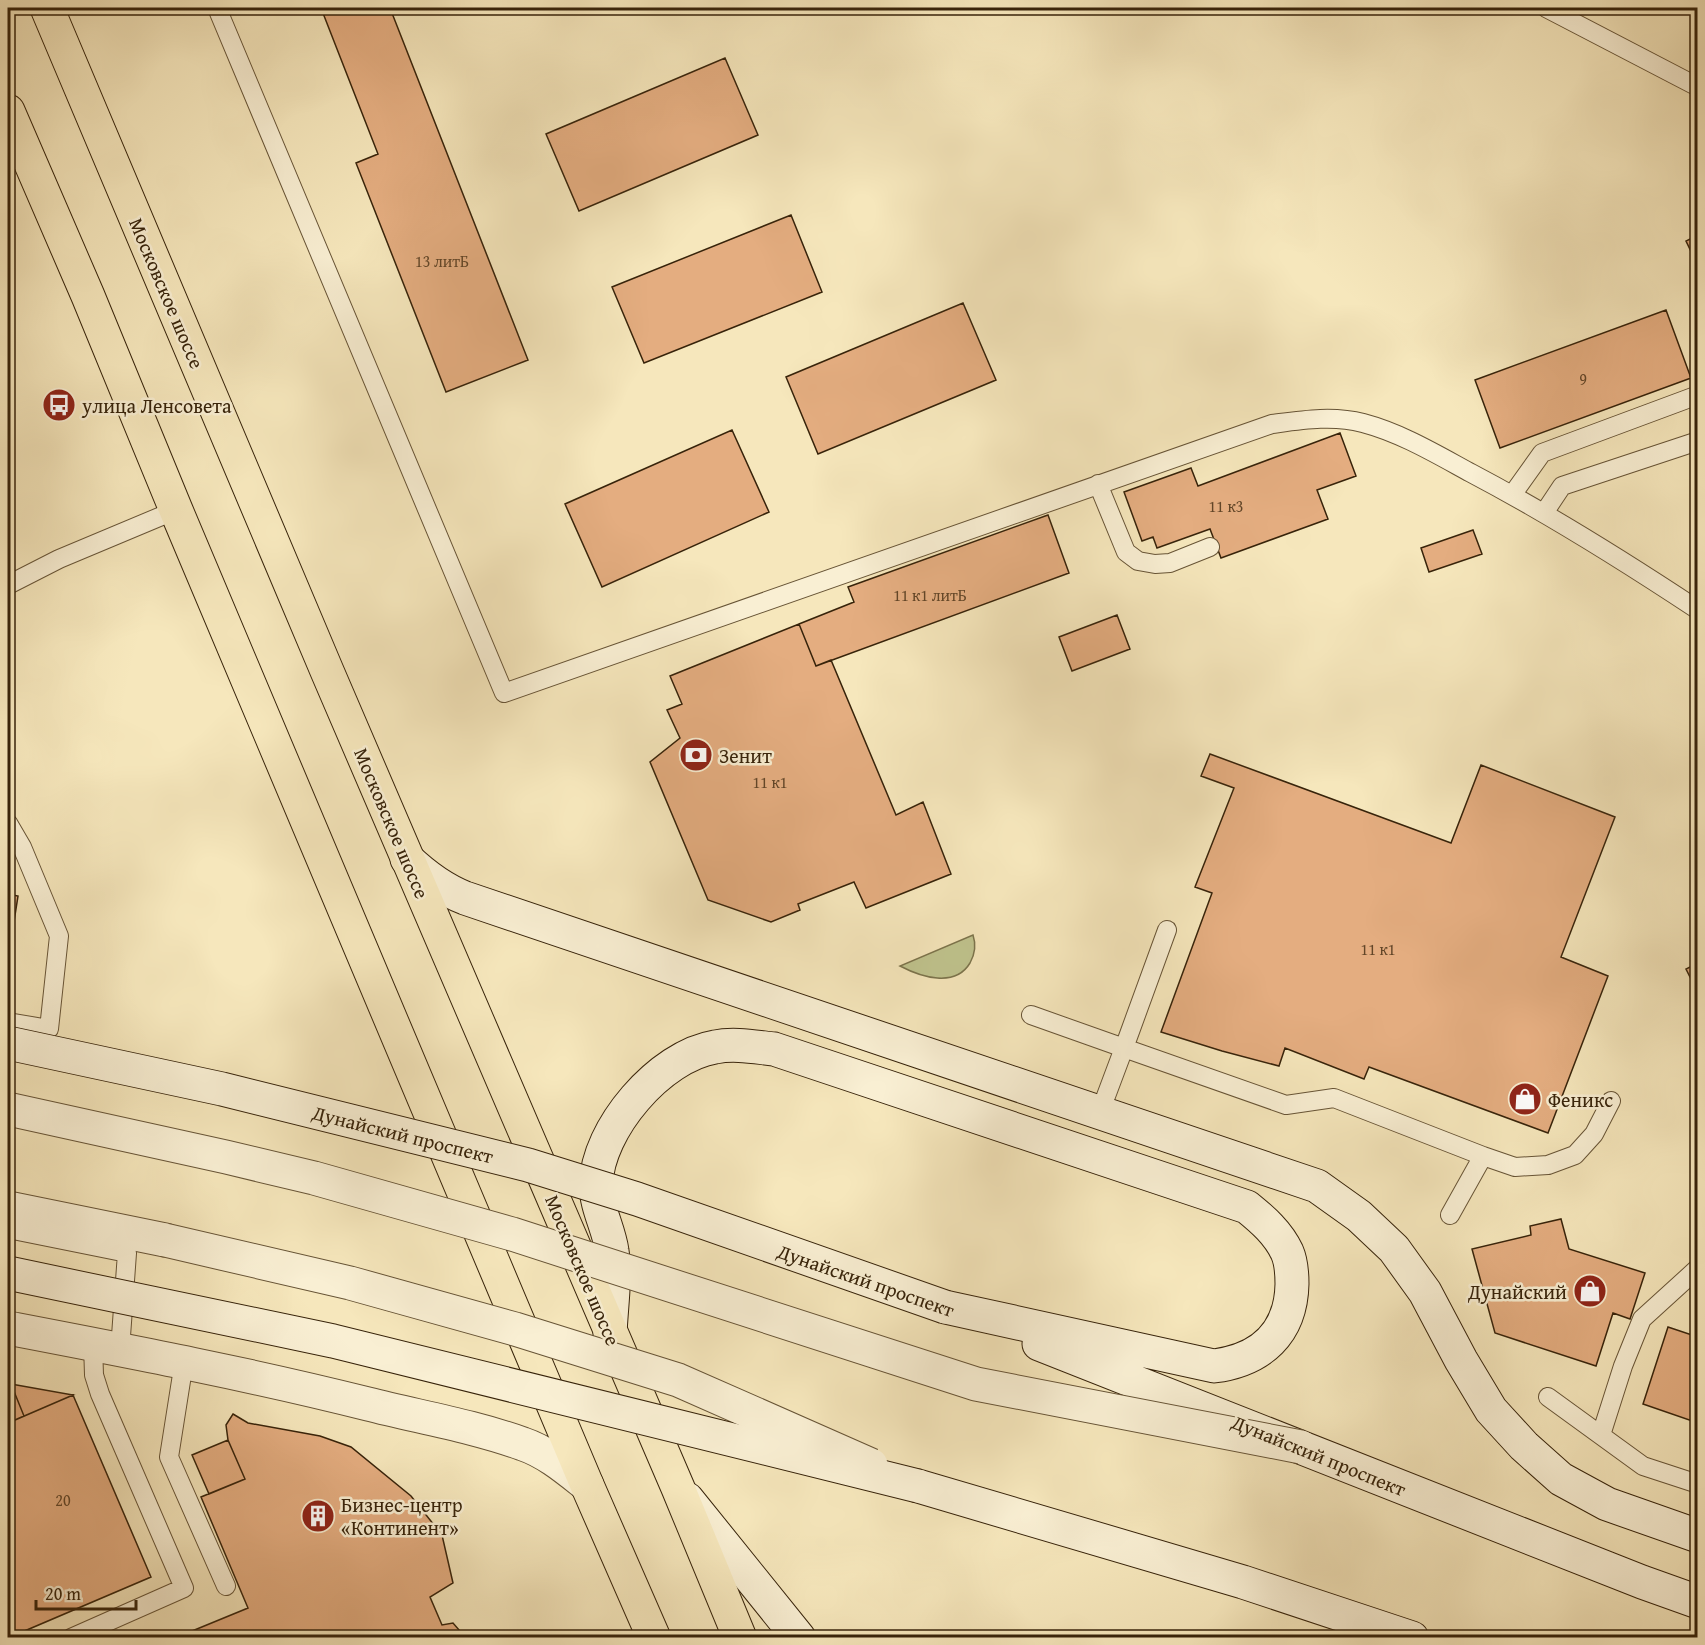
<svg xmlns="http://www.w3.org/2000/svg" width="1705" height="1645" viewBox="0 0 1705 1645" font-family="'Gentium Book Plus',serif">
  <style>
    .grass { fill: #c0c48e; stroke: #7c744c; stroke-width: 1.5 }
    .building { fill: #e4ad80; stroke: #37230a; stroke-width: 1.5 }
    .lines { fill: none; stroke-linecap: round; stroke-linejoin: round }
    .service-casing { stroke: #675436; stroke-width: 20 }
    .tertiary-casing { stroke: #675436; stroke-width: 35 }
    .secondary-casing { stroke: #37230a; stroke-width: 35 }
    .primary-casing { stroke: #37230a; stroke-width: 35 }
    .service { stroke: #f9efd3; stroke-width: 18 }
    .tertiary { stroke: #f9efd3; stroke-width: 33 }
    .secondary { stroke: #f9efd3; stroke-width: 33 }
    .primary { stroke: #f6e7bc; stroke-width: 33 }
    .tertiary-bridge-casing { stroke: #675436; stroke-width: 35; stroke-linecap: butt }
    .secondary-bridge-casing { stroke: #37230a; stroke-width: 35; stroke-linecap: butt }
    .tertiary-bridge { stroke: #f9efd3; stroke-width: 33 }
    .secondary-bridge { stroke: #f9efd3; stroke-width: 33 }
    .labels { text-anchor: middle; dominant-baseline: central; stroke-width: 5; stroke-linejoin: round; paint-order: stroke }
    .number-label { font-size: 16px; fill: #624628 }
    .street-label { font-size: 20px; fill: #37230a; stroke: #f9efd3 }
    .poi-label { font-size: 20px; fill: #37230a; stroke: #f9efd3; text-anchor: start }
  </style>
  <rect width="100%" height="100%" fill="#f6e7bc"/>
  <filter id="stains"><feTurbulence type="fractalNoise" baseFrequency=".00333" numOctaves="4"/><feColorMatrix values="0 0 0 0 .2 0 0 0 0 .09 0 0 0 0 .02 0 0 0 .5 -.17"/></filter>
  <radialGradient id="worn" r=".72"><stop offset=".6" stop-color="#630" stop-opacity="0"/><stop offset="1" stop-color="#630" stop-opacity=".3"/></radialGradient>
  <path class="grass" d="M973,935C976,944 975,954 970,963C955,988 921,977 900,966Z"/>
  <path class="building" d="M321,8H390L528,360L446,392L356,163L378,154Z
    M725,58L758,135L579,211L546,134Z
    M791,215L822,292L644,363L612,287Z
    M1698,235V266L1686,241Z
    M963,303L996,380L818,454L786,377Z
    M1666,310L1691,378L1500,448L1475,380Z
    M732,430L769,512L602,587L565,504Z
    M1340,433L1356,476L1317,490L1328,519L1221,558L1210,529L1157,548L1153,537L1142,541L1124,492L1191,468L1198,486Z
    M1048,515L1069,573L816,666L799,624L854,602L848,587Z
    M1473,530L1482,554L1429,572L1421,548Z
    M1117,615L1130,649L1072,671L1059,637Z
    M799,624L816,666L831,660L896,815L923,802L951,874L866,908L854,882L798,904L800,910L771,922L708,900L650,762L680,738L667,710L682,704L670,676Z
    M1210,754L1451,843L1481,765L1615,817L1561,957L1608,976L1548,1133L1369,1067L1364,1079L1285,1048L1279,1066L1222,1051L1161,1032L1212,893L1195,887L1234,788L1201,776Z
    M8,894L18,896L8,960Z
    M1698,963V993L1686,969Z
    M1561,1219L1569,1249L1645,1273L1630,1319L1613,1313L1596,1366L1495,1333L1472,1249L1531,1235L1530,1226Z
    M1668,1327L1698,1337V1423L1643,1404Z
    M8,1384H11L73,1395L8,1423Z
    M8,1384H11L24,1416L8,1423Z
    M73,1395L151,1577L8,1638V1423Z
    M233,1414L248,1423L320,1436L351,1447L411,1496L442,1535L453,1583L430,1597L442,1625L453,1623L466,1638H175L248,1608L201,1497L245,1479L228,1440L226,1425Z
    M228,1440L245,1479L209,1494L192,1455Z"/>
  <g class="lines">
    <defs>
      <path id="service" d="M217,8L504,693L1272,424C1302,420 1333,415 1363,423C1401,433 1436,454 1471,473C1549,514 1624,561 1698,610
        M1546,8L1698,87
        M1098,484L1126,552L1138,561L1155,564L1170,563L1210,547
        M1512,495L1542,453L1698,395
        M1544,513L1562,486L1698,441
        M8,585L59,559L176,510
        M8,823L22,847L59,936L49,1029L8,1022
        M1167,930L1124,1048L1286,1105L1334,1098L1483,1156
        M1031,1015L1124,1048L1100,1112
        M1450,1215L1483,1156L1515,1167L1548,1165L1575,1155L1594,1134L1611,1101
        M8,1229L127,1253L120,1350
        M184,1362L169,1457L226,1586
        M1548,1397L1643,1466L1698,1484
        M1601,1435L1623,1366L1642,1319L1698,1268
        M71,1638L184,1588L100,1394L94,1375L93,1344"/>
      <path id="tertiary" d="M8,1208L165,1240
        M8,1328C128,1351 249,1374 368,1404C419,1417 473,1426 523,1444C547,1452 568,1470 587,1485"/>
      <path id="secondary" d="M407,859C425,876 442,889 465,898L1317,1186L1359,1216L1394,1249L1425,1292L1461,1360L1491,1410L1524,1446L1561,1479L1607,1504L1698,1536
        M610,1334C611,1308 616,1276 612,1251C609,1229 596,1207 596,1185C597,1129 660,1056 715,1047C734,1043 755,1047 774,1049L1247,1207C1263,1220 1278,1233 1287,1252C1291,1261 1292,1273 1292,1284C1291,1333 1261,1360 1214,1366L945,1307
        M1039,1344L1642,1582L1698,1602
        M918,1486L1243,1582L1412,1638
        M687,1499L799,1638"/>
      <path id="primary" d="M47,8L327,671L678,1488L740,1638
        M8,111L88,296L176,510L587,1485L654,1638"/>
    </defs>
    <use href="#service" class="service-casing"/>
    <use href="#tertiary" class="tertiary-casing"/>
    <use href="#secondary" class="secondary-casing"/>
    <use href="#primary" class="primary-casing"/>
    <use href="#service" class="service"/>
    <use href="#tertiary" class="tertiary"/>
    <use href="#secondary" class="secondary"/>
    <use href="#primary" class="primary"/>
    <defs>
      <path id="tertiary-bridge" d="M8,1109L226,1157L314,1178L512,1234L976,1384L1301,1447
        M165,1240L350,1283L515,1329L678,1380L871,1465"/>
      <path id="secondary-bridge" d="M8,1043L222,1089L528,1165L637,1199L945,1307
        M8,1273L333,1341L918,1486"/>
    </defs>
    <use href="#tertiary-bridge" class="tertiary-bridge-casing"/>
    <use href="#secondary-bridge" class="secondary-bridge-casing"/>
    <use href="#tertiary-bridge" class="tertiary-bridge"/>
    <use href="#secondary-bridge" class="secondary-bridge"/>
  </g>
  <defs>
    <symbol id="bus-disc" viewBox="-11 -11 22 22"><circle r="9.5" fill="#8f2418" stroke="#f9efd3"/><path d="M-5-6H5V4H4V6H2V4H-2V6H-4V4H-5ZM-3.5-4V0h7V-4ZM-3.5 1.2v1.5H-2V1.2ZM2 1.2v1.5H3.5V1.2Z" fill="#fff"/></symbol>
    <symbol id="bank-disc" viewBox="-11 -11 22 22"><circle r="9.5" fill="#8f2418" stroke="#f9efd3"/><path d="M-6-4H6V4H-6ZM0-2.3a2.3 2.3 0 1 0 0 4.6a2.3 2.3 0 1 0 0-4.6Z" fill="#fff"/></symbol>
    <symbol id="shop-disc" viewBox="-11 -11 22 22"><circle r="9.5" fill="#8f2418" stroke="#f9efd3"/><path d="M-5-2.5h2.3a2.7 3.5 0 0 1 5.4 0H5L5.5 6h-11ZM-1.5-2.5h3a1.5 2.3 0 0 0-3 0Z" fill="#fff"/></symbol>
    <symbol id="building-disc" viewBox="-11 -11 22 22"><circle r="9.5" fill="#8f2418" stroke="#f9efd3"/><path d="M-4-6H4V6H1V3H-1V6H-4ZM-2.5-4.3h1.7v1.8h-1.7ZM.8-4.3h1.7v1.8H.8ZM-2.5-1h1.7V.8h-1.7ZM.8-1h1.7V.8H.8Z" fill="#fff"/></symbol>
  </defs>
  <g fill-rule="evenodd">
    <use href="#bus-disc" x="40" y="386" width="38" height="38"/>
    <use href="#bank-disc" x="677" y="736" width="38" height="38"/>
    <use href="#shop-disc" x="1506" y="1080" width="38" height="38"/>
    <use href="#shop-disc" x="1571" y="1272" width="38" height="38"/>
    <use href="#building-disc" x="299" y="1497" width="38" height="38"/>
  </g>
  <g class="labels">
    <g class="number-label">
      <text x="442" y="261">13 литБ</text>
      <text x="1583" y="379">9</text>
      <text x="1226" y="506">11 к3</text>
      <text x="930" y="595">11 к1 литБ</text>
      <text x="770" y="782">11 к1</text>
      <text x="1378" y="949">11 к1</text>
      <text x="63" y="1500">20</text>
    </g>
    <g class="street-label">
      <text transform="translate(167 293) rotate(67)">Московское шоссе</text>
      <text transform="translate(392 823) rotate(67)">Московское шоссе</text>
      <text transform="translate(403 1134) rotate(14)">Дунайский проспект</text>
      <text transform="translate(583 1270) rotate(67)">Московское шоссе</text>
      <text transform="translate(866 1280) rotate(19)">Дунайский проспект</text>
      <text transform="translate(1319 1455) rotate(22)">Дунайский проспект</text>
    </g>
    <g class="poi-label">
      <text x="82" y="405">улица Ленсовета</text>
      <text x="719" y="755">Зенит</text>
      <text x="1548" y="1099">Феникс</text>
      <text x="1567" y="1291" text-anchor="end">Дунайский</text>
      <text x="341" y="1504">Бизнес-центр<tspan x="341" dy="23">«Континент»</tspan></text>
    </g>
  </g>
  <rect width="1705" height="1645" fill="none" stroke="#f6e7bc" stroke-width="30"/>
  <rect x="9" y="9" width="1687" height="1627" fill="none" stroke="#37230a" stroke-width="3"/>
  <rect x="15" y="15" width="1675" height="1615" fill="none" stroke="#37230a" stroke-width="1.5"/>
  <path d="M36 1600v9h100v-9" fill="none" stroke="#37230a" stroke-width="3"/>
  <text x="45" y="1600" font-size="18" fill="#37230a" stroke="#f9efd3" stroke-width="4.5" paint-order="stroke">20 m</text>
  <rect width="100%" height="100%" filter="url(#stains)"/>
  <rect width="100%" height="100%" fill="url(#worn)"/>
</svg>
